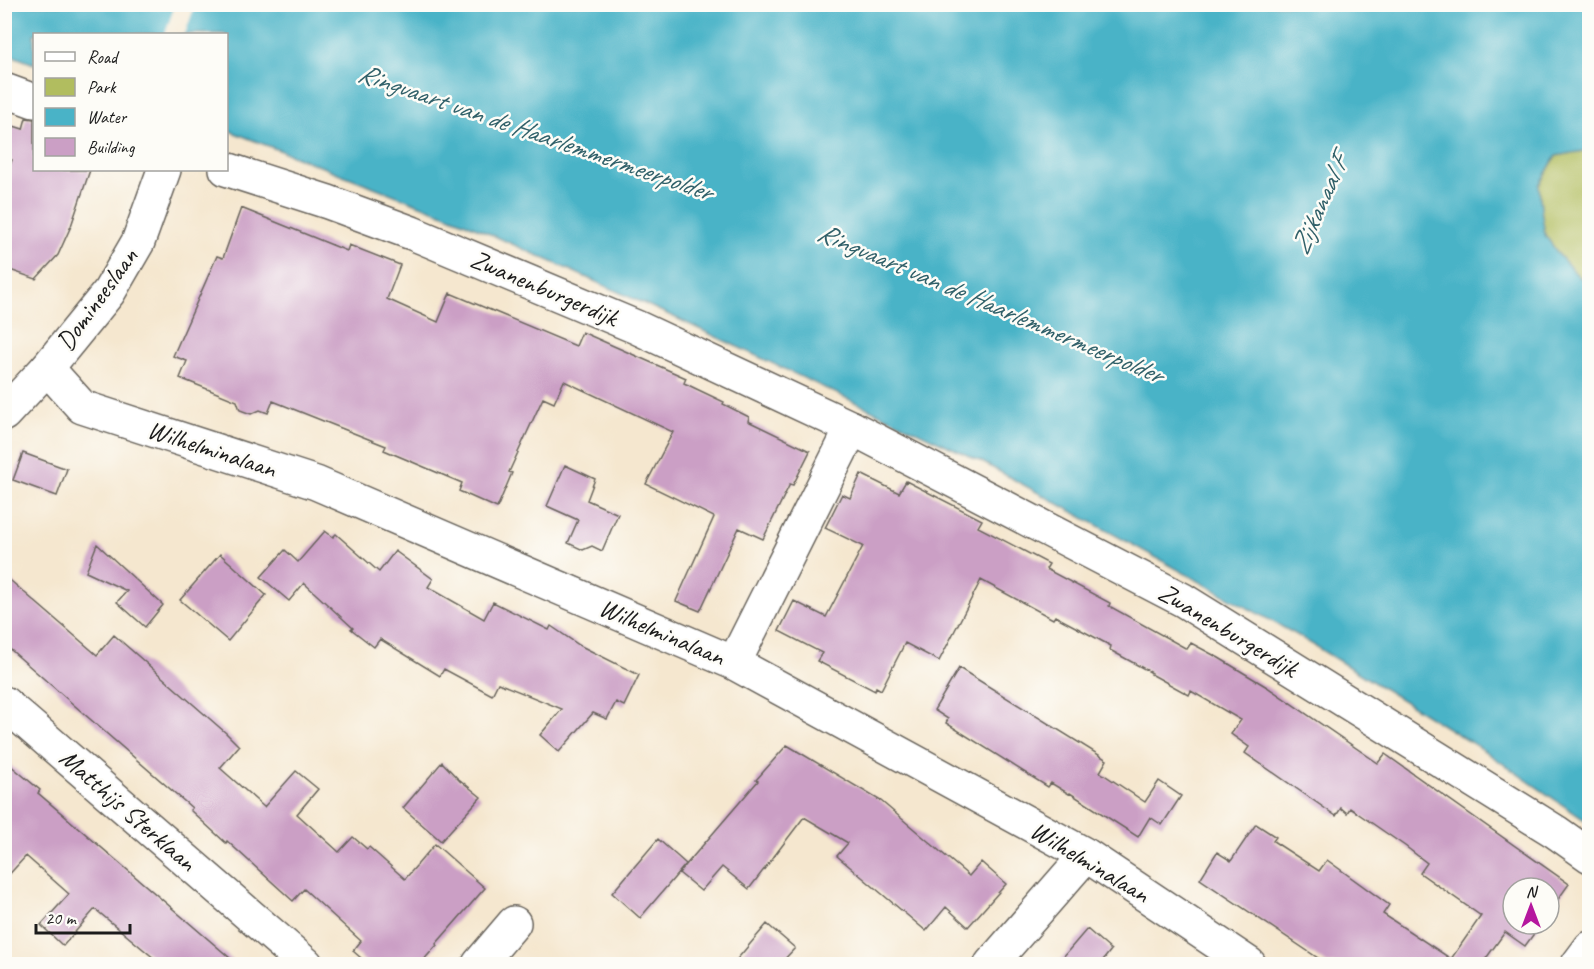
<svg xmlns="http://www.w3.org/2000/svg" width="1594" height="969" viewBox="0 0 1594 969" font-family="Caveat,sans-serif">
  <style>
    .green { fill: #b1bd5f; stroke: #666c3e; stroke-width: 1.5 }
    .water { fill: #49b3c7; stroke: #326872; stroke-width: 1.5 }
    .pier { fill: #f5e7cf }
    .building { fill: #cb9fc5 }
    .lines { fill: none; stroke-linecap: round; stroke-linejoin: round }
    .minor-casing { stroke: #68635b; stroke-width: 36 }
    .tertiary-casing { stroke: #68635b; stroke-width: 36 }
    .minor { stroke: #fff; stroke-width: 33 }
    .tertiary { stroke: #fff; stroke-width: 33 }
    .labels { text-anchor: middle; dominant-baseline: central; stroke-width: 5; stroke-linejoin: round; paint-order: stroke }
    .street-label { font-size: 26px; fill: #1c1c1c; stroke: #fdfcf7 }
    .water-label { font-size: 27px; font-style: italic; fill: #306069; stroke: #fdfcf7 }
  </style>
  <rect width="100%" height="100%" fill="#fdfcf7"/>
  <filter id="ink" filterUnits="userSpaceOnUse"><feTurbulence type="fractalNoise" baseFrequency=".0167" numOctaves="2"/><feDisplacementMap in="SourceGraphic" scale="12" xChannelSelector="R" yChannelSelector="G"/><feConvolveMatrix kernelMatrix="1 2 1 2 8 2 1 2 1" color-interpolation-filters="sRGB"/></filter>
  <filter id="wash" filterUnits="userSpaceOnUse"><feTurbulence type="fractalNoise" baseFrequency=".008" numOctaves="4" result="noise"/><feDisplacementMap in="SourceGraphic" scale="24" xChannelSelector="R" yChannelSelector="G"/><feGaussianBlur stdDeviation="1.35" result="paint"/><feColorMatrix in="noise" values="0 0 0 0 0 0 0 0 0 0 0 0 0 0 0 0 0 1.4 0 .05"/><feComposite in="paint" operator="in"/></filter>
  <g filter="url(#wash)">
    <rect width="100%" height="100%" fill="#f5e7cf"/>
    <path class="green" d="M1589,150V283L1579,277L1559,255L1545,235L1541,209L1539,185L1556,156Z"/>
    <path class="water" d="M902,4L943,13L944,4L1589,5V150L1556,156L1539,185L1541,209L1545,235L1559,255L1579,277L1589,283V823L1480,748L1297,635L982,462L676,318L459,220L227,130L226,34H34V64L13,56L5,57L4,5Z"/>
    <path class="pier" d="M175,5H195L185,34H165Z"/>
    <g id="blocks">
      <path class="building" d="M26,118L34,119V170H90L71,226L58,255L36,279L4,268V180L12,160L4,157V123L23,129Z
        M241,208L347,251L349,245L400,265L387,299L438,322L450,293L576,346L582,332L686,378L684,383L724,402L723,404L749,417L748,421L810,451L793,485L790,484L763,539L739,528L700,611L676,601L714,517L646,484L673,432L564,381L554,403L543,398L509,472L512,473L497,508L459,491L462,483L384,450L386,446L273,401L268,413L260,410L251,414L240,410L237,401L180,378L187,361L173,356L217,256L223,258Z
        M23,453L67,469L57,496L13,480Z
        M565,465L595,479L587,500L618,514L602,551L592,546L583,550L568,543L578,520L547,506Z
        M861,474L899,493L906,481L982,520L978,527L1049,564L1046,569L1110,603L1109,606L1187,649L1191,643L1219,658L1267,687L1378,763L1385,754L1569,884L1549,912V888H1513V924H1541L1525,946L1505,932L1482,964H1327L1200,879L1217,852L1231,861L1256,824L1276,837L1273,841L1319,871L1327,860L1389,905L1383,914L1451,959L1481,916L1420,873L1427,863L1405,846L1350,808L1347,813L1341,808L1336,816L1245,753L1249,747L1231,734L1241,720L1191,691L1189,695L1151,674L1152,673L1110,650L1111,646L1055,616L1053,619L981,580L939,661L905,643L881,690L876,687L875,691L817,661L822,653L779,631L794,601L826,617L863,546L825,528L842,494L850,498Z
        M325,531L333,537L336,534L379,572L395,551L433,579L428,587L484,619L493,602L549,630L551,626L579,645L639,675L624,706L616,702L607,719L593,713L559,752L540,735L562,709L498,683L492,695L444,669L440,676L380,639L374,647L351,629L353,628L304,583L289,601L261,577L285,550L298,562Z
        M97,544L163,605L145,627L117,602L127,591L86,572Z
        M220,554L266,595L228,641L180,600Z
        M4,575L97,655L114,635L226,733L239,746L220,768L264,807L296,771L318,789L297,814L339,852L353,837L367,849L369,847L405,879L435,844L485,888L436,944L437,945L420,964H368L353,951L361,941L304,889L293,901L227,841L226,843L190,810L192,808L4,644Z
        M959,668L1107,760L1100,772L1145,802L1159,781L1181,796L1162,825L1150,817L1138,837L1070,793L1069,794L1051,783L1048,787L946,723L948,719L934,710Z
        M787,745L881,801L969,876L981,862L1006,884L968,927L946,907L926,931L837,856L848,843L804,817L749,889L722,867L701,891L679,873L758,781L756,780Z
        M4,760L40,790L38,793L237,964H161L95,909L63,946L41,925L69,894L26,856L4,880Z
        M442,762L460,781V780L481,797L441,841L403,808Z
        M658,839L686,864L640,918L612,893Z
        M767,924L795,948L780,964H733Z
        M1087,929L1111,950L1100,964H1057Z"/>
    </g>
  </g>
  <g filter="url(#ink)">
    <use href="#blocks" fill-opacity="0" stroke="#68635b" stroke-width="1.5"/>
    <g class="lines">
      <defs>
        <path id="minor" d="M4,90L34,101
          M47,368L82,407L316,483L734,663L1086,855L1249,964
          M734,663L852,428
          M4,703L306,964
          M479,964L514,923
          M991,964L1086,855
          M1578,964L1590,948"/>
        <path id="tertiary" d="M226,169L328,202L412,233L636,327L852,428L1183,600L1556,832L1590,856
          M4,414L47,368L109,292L138,242L164,170"/>
      </defs>
      <use href="#minor" class="minor-casing"/>
      <use href="#tertiary" class="tertiary-casing"/>
      <use href="#minor" class="minor"/>
      <use href="#tertiary" class="tertiary"/>
    </g>
  </g>
  <g class="labels">
    <g class="street-label">
      <text transform="translate(544 288) rotate(23)">Zwanenburgerdijk</text>
      <text transform="translate(97 299) rotate(-54)">Domineeslaan</text>
      <text transform="translate(212 449) rotate(18)">Wilhelminalaan</text>
      <text transform="translate(1228 630) rotate(31)">Zwanenburgerdijk</text>
      <text transform="translate(662 632) rotate(23)">Wilhelminalaan</text>
      <text transform="translate(128 810) rotate(41)">Matthijs Sterklaan</text>
      <text transform="translate(1090 862) rotate(31)">Wilhelminalaan</text>
    </g>
    <g class="water-label">
      <text transform="translate(535 132) rotate(19)">Ringvaart van de Haarlemmermeerpolder</text>
      <text transform="translate(1319 205) rotate(-66)">Zijkanaal F</text>
      <text transform="translate(990 303) rotate(23)">Ringvaart van de Haarlemmermeerpolder</text>
    </g>
  </g>
  <rect width="1594" height="969" fill="none" stroke="#fdfcf7" stroke-width="24"/>
  <rect x="33" y="33" width="195" height="138" fill="#fdfcf7" stroke="#a3a29f" stroke-width="1.5"/>
  <rect x="45" y="52" width="30" height="9" fill="#ffffff" stroke="#a3a29f" stroke-width="1.5"/>
  <text x="87" y="63" font-size="18" fill="#1c1c1c">Road</text>
  <rect x="45" y="78" width="30" height="18" fill="#b1bd5f" stroke="#a3a29f" stroke-width="1.5"/>
  <text x="87" y="93" font-size="18" fill="#1c1c1c">Park</text>
  <rect x="45" y="108" width="30" height="18" fill="#49b3c7" stroke="#a3a29f" stroke-width="1.5"/>
  <text x="87" y="123" font-size="18" fill="#1c1c1c">Water</text>
  <rect x="45" y="138" width="30" height="18" fill="#cb9fc5" stroke="#a3a29f" stroke-width="1.5"/>
  <text x="87" y="153" font-size="18" fill="#1c1c1c">Building</text>
  <g transform="translate(1531 906)"><circle r="28" fill="#fdfcf7" stroke="#a3a29f" stroke-width="1.5"/>
  <path d="M0-4.5L10 22L0 15L-10 22Z" fill="#b5179e"/>
  <text y="-9" font-size="16" font-weight="bold" text-anchor="middle" fill="#1c1c1c">N</text>
  </g>
  <path d="M36 924v9h94v-9" fill="none" stroke="#1c1c1c" stroke-width="3"/>
  <text x="45" y="924" font-size="18" fill="#1c1c1c" stroke="#fdfcf7" stroke-width="4.5" paint-order="stroke">20 m</text>
</svg>
